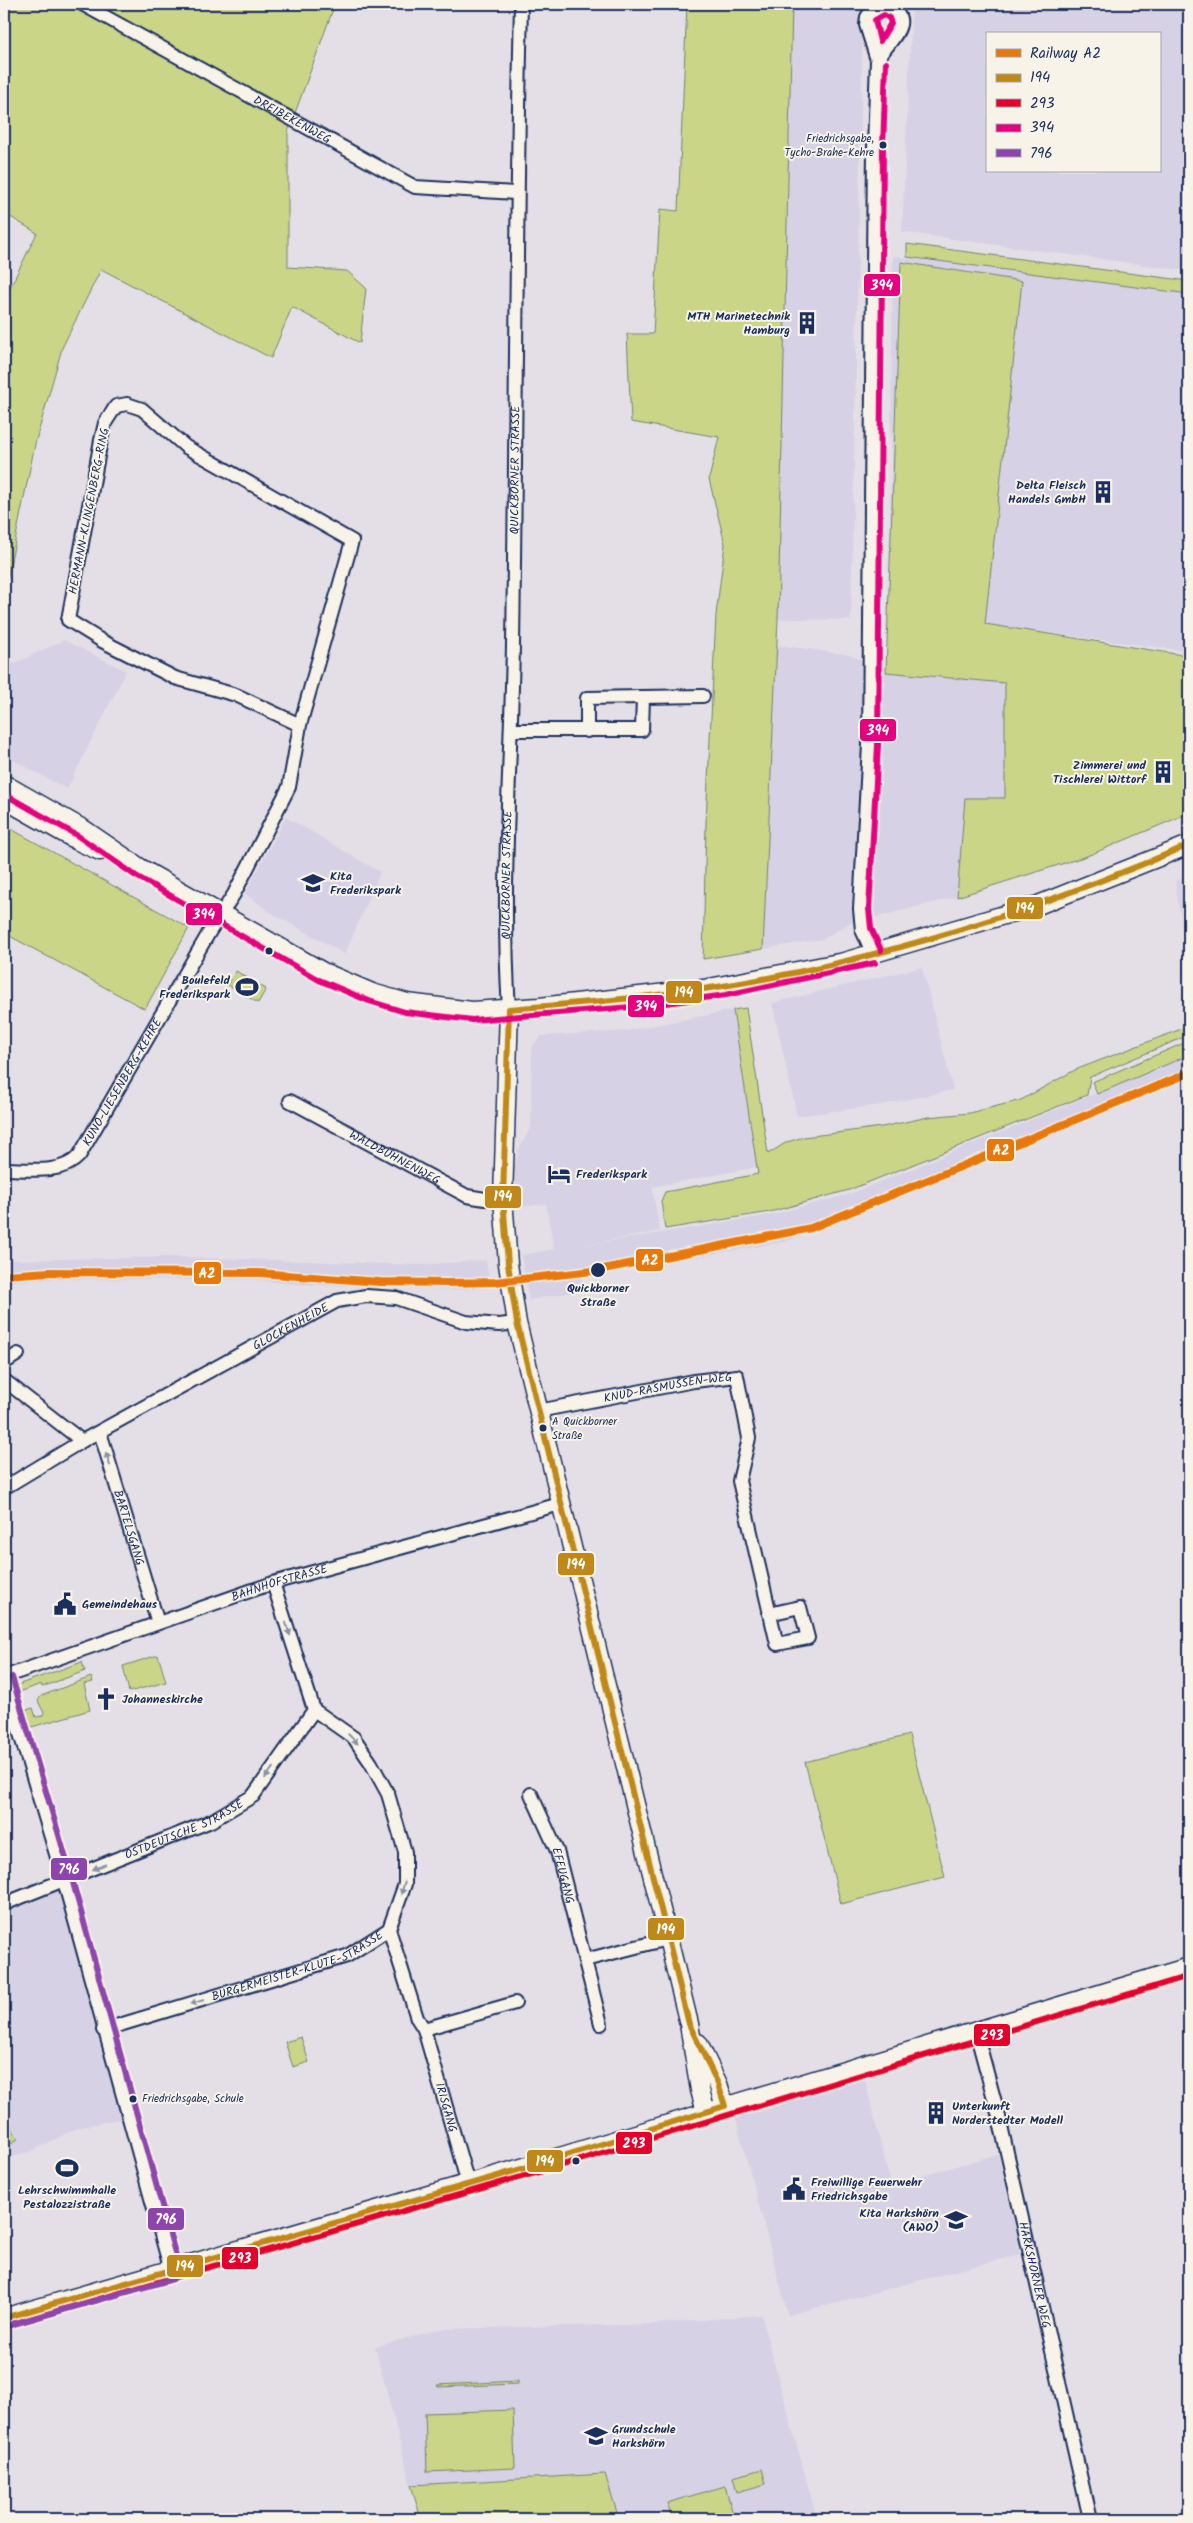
<svg xmlns="http://www.w3.org/2000/svg" width="1193" height="2523" viewBox="0 0 1193 2523" font-family="Kalam,sans-serif">
  <style>
    .built { fill: #d6d1e4; fill-rule: evenodd }
    .green { fill: #cad588; stroke: #728273 }
    .lines { fill: none; stroke-linecap: round; stroke-linejoin: round }
    .street-casing { stroke: #1b2f5e; stroke-width: 16 }
    .secondary-casing { stroke: #1b2f5e; stroke-width: 21 }
    .street { stroke: #f7f3e8; stroke-width: 12 }
    .secondary { stroke: #f7f3e8; stroke-width: 18 }
    .bus-1-casing { stroke: #f7f3e8; stroke-width: 10 }
    .bus-2-casing { stroke: #f7f3e8; stroke-width: 10 }
    .bus-3-casing { stroke: #f7f3e8; stroke-width: 10 }
    .bus-4-casing { stroke: #f7f3e8; stroke-width: 10 }
    .bus-1 { stroke: #c08818; stroke-width: 6 }
    .bus-2 { stroke: #e4002b; stroke-width: 6 }
    .bus-3 { stroke: #e5007d; stroke-width: 6 }
    .bus-4 { stroke: #8e44ad; stroke-width: 6 }
    .rail-1-casing { stroke: #f7f3e8; stroke-width: 11 }
    .rail-1 { stroke: #e87809; stroke-width: 8 }
    .oneway { fill: #8991a3 }
    .bus-dot { fill: #1b2f5e; stroke: #f7f3e8; stroke-width: 2 }
    .labels { text-anchor: middle; dominant-baseline: central; stroke-width: 4; stroke-linejoin: round; paint-order: stroke }
    .bus-label { font-size: 11px; fill: #1b2f5e; stroke: #f7f3e8; text-anchor: start }
    .street-label { font-size: 12px; fill: #1b2f5e; stroke: #f7f3e8 }
    .poi-label { font-size: 12px; font-weight: bold; fill: #1b2f5e; stroke: #f7f3e8; text-anchor: start }
    .stop-label { font-size: 12px; font-weight: bold; fill: #1b2f5e; stroke: #f7f3e8 }
    .line-badge { stroke: #f7f3e8; stroke-width: 2 }
    .badge-label { font-size: 14px; text-anchor: middle; font-weight: bold; fill: #fff }
  </style>
  <rect width="100%" height="100%" fill="#e4dfe6"/>
  <filter id="ink" filterUnits="userSpaceOnUse"><feTurbulence type="fractalNoise" baseFrequency=".02" numOctaves="2"/><feDisplacementMap in="SourceGraphic" scale="10" xChannelSelector="R" yChannelSelector="G"/><feConvolveMatrix kernelMatrix="1 2 1 2 8 2 1 2 1" color-interpolation-filters="sRGB"/></filter>
  <g filter="url(#ink)">
    <path class="built" d="M792,4H863L851,620L778,619Z
      M912,4H1189V271L902,232ZM987,34H1159V171H987Z
      M893,256L1189,294V651L889,613Z
      M64,640L126,671L67,789L4,755V663L9,666Z
      M777,645L851,655L886,672L1005,683V798L965,799L957,897L848,924L823,939L763,949Z
      M286,817L380,872L345,954L270,912L245,894Z
      M1189,875V970L1175,882Z
      M922,967L953,1090L881,1105L797,1116L772,1003Z
      M733,1010L757,1167L652,1187L660,1231L574,1247L771,1215L850,1194L1189,1055V1079L822,1229L784,1242L581,1277L583,1290L529,1300L521,1255L554,1249L546,1204L519,1207L513,1175L518,1151L531,1127L532,1047L541,1036L625,1031Z
      M179,1257L420,1265L486,1260L490,1288L455,1290L290,1284L261,1280L46,1279L4,1282V1260Z
      M64,1881L128,2117L77,2128L32,2151L4,2159V1904Z
      M864,2076L891,2185L998,2154L1021,2254L788,2315L735,2116Z
      M761,2315L817,2519H619L605,2474L411,2485L375,2347L439,2329L656,2324Z"/>
    <path class="green" d="M4,4H335L288,132V267L347,271L366,288L360,343L292,307L271,358L101,269L62,348L35,444L4,595V300L37,233L4,213Z
      M687,4H792L778,619L763,949L703,959L706,822L716,615L725,544L709,479L719,437L631,422L627,334H653L660,209L678,211Z
      M907,244L1189,281V294L907,257Z
      M901,262L1022,281L985,624L1189,656V813L1087,856L957,897L965,798H1005V683L886,672Z
      M4,825L189,928L145,1009L4,933Z
      M236,971L266,989L258,1003L228,985Z
      M746,1008L768,1154L787,1142L804,1137L882,1127L928,1117L970,1113L1021,1100L1075,1070L1189,1026V1035L1090,1077L1087,1095L849,1190L770,1212L665,1229L661,1201L665,1192L758,1174L733,1010Z
      M1189,1041V1055L1097,1094L1092,1082Z
      M158,1655L166,1682L129,1692L123,1666Z
      M82,1662L85,1671L42,1687L41,1684L17,1693L20,1684Z
      M91,1677L93,1682L84,1684L90,1710L28,1728L23,1711L33,1708L36,1717L42,1716L44,1713L38,1701L41,1696Z
      M909,1735L945,1877L841,1904L805,1762Z
      M301,2037L309,2062L293,2067L285,2042Z
      M4,2113L18,2139L4,2147Z
      M518,2381V2384L438,2387L437,2385Z
      M513,2410L515,2468L427,2472L425,2413Z
      M762,2469L766,2484L737,2492L733,2477Z
      M605,2474L619,2519H421L411,2485Z
      M725,2486L734,2518L672,2519L667,2503Z"/>
    <g class="lines">
      <defs>
        <g id="street">
          <path id="s1" d="M82,4L415,187L516,193"/>
          <path d="M512,730H642L643,697L703,696"/>
          <path d="M587,731V698L643,697"/>
          <path d="M873,954L862,930L860,909L869,745L874,148L877,60L866,25L867,17L872,10L885,6C919,19 887,43 877,60"/>
          <path id="s2" d="M509,1009C501,888 511,766 513,645C516,431 516,218 521,4"/>
          <path id="s3" d="M290,1101L467,1196L485,1199H503"/>
          <path id="s4" d="M4,1169C27,1169 62,1175 79,1156L210,931L234,894L289,787L300,725L352,541L186,447L142,409L127,404L116,406L105,423L101,440L68,620L102,641L175,678L236,695L300,725"/>
          <path d="M4,1363L18,1354"/>
          <path d="M4,1380L82,1441"/>
          <path id="s5" d="M538,1411L694,1381L737,1376L749,1438L739,1481L777,1644L808,1638L800,1607L769,1614"/>
          <path id="s6" d="M100,1432L158,1623"/>
          <path id="s7" d="M4,1488L82,1441L337,1301L366,1296L396,1298L466,1322L499,1325L517,1323"/>
          <path id="s8" d="M4,1677L273,1583L560,1504"/>
          <path d="M4,1680L64,1881L171,2271"/>
          <path id="s9" d="M531,1794L557,1851L601,2024"/>
          <path id="s10" d="M4,1904L211,1821L253,1796L314,1710L273,1583"/>
          <path id="s11" d="M389,1929L417,2018L424,2029L468,2184"/>
          <path d="M585,1960L667,1939"/>
          <path d="M424,2029L515,2003"/>
          <path id="s12" d="M103,2030L347,1956L389,1929L405,1884V1852L388,1794L371,1763L354,1738L314,1710"/>
          <path id="s13" d="M976,2032L999,2117L1090,2519"/>
        </g>
        <path id="secondary" d="M4,784L83,829L140,868L323,972L372,993L407,1003L472,1011L539,1007L704,989L844,962L1038,905L1189,845
          M4,799L78,841L100,851
          M509,1009L503,1199L508,1264L517,1323L689,2024L700,2090L706,2112
          M698,2043L718,2084L725,2106
          M4,2318L563,2156L1189,1967"/>
      </defs>
      <use href="#street" class="street-casing"/>
      <use href="#secondary" class="secondary-casing"/>
      <use href="#street" class="street"/>
      <use href="#secondary" class="secondary"/>
      <defs>
        <path id="bus-1" d="M509,1009L503,1199L508,1264L517,1323L689,2024L718,2084L725,2106
          M509,1009C596,1002 682,995 768,978C914,950 1053,903 1189,845
          M4,2318L498,2176L725,2106"/>
        <path id="bus-2" d="M6,2326L566,2164L1189,1976"/>
        <path id="bus-3" d="M884,15L889,18L891,23L880,41L875,20Z
          M4,794L78,836L136,876L319,980L369,1001L405,1012L472,1020L644,1006L726,995L875,963
          M881,950L871,928L869,909L878,745L883,148L886,63"/>
        <path id="bus-4" d="M6,2326L173,2279L180,2271L72,1879L12,1677"/>
      </defs>
      <use href="#bus-1" class="bus-1-casing"/>
      <use href="#bus-2" class="bus-2-casing"/>
      <use href="#bus-3" class="bus-3-casing"/>
      <use href="#bus-4" class="bus-4-casing"/>
      <use href="#bus-1" class="bus-1"/>
      <use href="#bus-2" class="bus-2"/>
      <use href="#bus-3" class="bus-3"/>
      <use href="#bus-4" class="bus-4"/>
      <defs>
        <path id="rail-1" d="M4,1275L49,1272L259,1273L380,1282L447,1283L495,1282L593,1271L811,1228L1189,1073"/>
      </defs>
      <use href="#rail-1" class="rail-1-casing"/>
      <use href="#rail-1" class="rail-1"/>
    </g>
    <defs><path id="oneway-solid" d="M-6-.8H1V-3.2L6.5 0L1 3.2V.8H-6Z" transform="scale(1.25)"/></defs>
    <g class="oneway">
      <use href="#oneway-solid" transform="translate(108 1459) rotate(-107)"/>
      <use href="#oneway-solid" transform="translate(288 1629) rotate(72)"/>
      <use href="#oneway-solid" transform="translate(353 1739) rotate(45)"/>
      <use href="#oneway-solid" transform="translate(269 1773) rotate(126)"/>
      <use href="#oneway-solid" transform="translate(99 1867) rotate(158)"/>
      <use href="#oneway-solid" transform="translate(403 1888) rotate(104)"/>
      <use href="#oneway-solid" transform="translate(197 2002) rotate(164)"/>
    </g>
  </g>
  <defs>
    <symbol id="building-bare" viewBox="-9 -9 18 18"><path d="M-4-6H4V6H1V3H-1V6H-4ZM-2.5-4.3h1.7v1.8h-1.7ZM.8-4.3h1.7v1.8H.8ZM-2.5-1h1.7V.8h-1.7ZM.8-1h1.7V.8H.8Z" fill="#1b2f5e" stroke="#f7f3e8" stroke-width="2.5" paint-order="stroke"/></symbol>
    <symbol id="school-bare" viewBox="-9 -9 18 18"><path d="M0-5L7-2L0 1L-7-2ZM-4 1L0 2.5L4 1V4Q0 6-4 4Z" fill="#1b2f5e" stroke="#f7f3e8" stroke-width="2.5" paint-order="stroke"/></symbol>
    <symbol id="stadium-bare" viewBox="-9 -9 18 18"><path d="M0-5a6.5 5 0 1 0 0 10a6.5 5 0 1 0 0-10ZM-3.5-1.8h7v3.6h-7Z" fill="#1b2f5e" stroke="#f7f3e8" stroke-width="2.5" paint-order="stroke"/></symbol>
    <symbol id="hotel-bare" viewBox="-9 -9 18 18"><path d="M-6-4.5h1.5V1H6V5H4.5V3h-9V5H-6ZM-4 0a1.8 1.8 0 1 1 3.6 0ZM.5 0V-2.5h3Q6-2.5 6 0Z" fill="#1b2f5e" stroke="#f7f3e8" stroke-width="2.5" paint-order="stroke"/></symbol>
    <symbol id="civic-bare" viewBox="-9 -9 18 18"><path d="M-.6-6.5H3V-4.5H.6V-3L4-1V1h2V6H-6V1h2V-1L-.6-3ZM-1.2 2.5V6h2.4V2.5Z" fill="#1b2f5e" stroke="#f7f3e8" stroke-width="2.5" paint-order="stroke"/></symbol>
    <symbol id="church-bare" viewBox="-9 -9 18 18"><path d="M-1.2-6h2.4v3.5h3.3v2.4h-3.3V6h-2.4V-.1h-3.3v-2.4h3.3Z" fill="#1b2f5e" stroke="#f7f3e8" stroke-width="2.5" paint-order="stroke"/></symbol>
  </defs>
  <g fill-rule="evenodd">
    <use href="#building-bare" x="791" y="307" width="32" height="32"/>
    <use href="#building-bare" x="1087" y="476" width="32" height="32"/>
    <use href="#building-bare" x="1147" y="756" width="32" height="32"/>
    <use href="#school-bare" x="297" y="867" width="32" height="32"/>
    <use href="#stadium-bare" x="231" y="971" width="32" height="32"/>
    <use href="#hotel-bare" x="543" y="1158" width="32" height="32"/>
    <use href="#civic-bare" x="49" y="1588" width="32" height="32"/>
    <use href="#church-bare" x="90" y="1683" width="32" height="32"/>
    <use href="#building-bare" x="920" y="2097" width="32" height="32"/>
    <use href="#stadium-bare" x="51" y="2152" width="32" height="32"/>
    <use href="#civic-bare" x="778" y="2173" width="32" height="32"/>
    <use href="#school-bare" x="940" y="2204" width="32" height="32"/>
    <use href="#school-bare" x="580" y="2420" width="32" height="32"/>
  </g>
  <g class="bus-dot">
    <circle cx="883" cy="145" r="4.5"/>
    <circle cx="269" cy="951" r="4.5"/>
    <circle cx="598" cy="1270" r="8"/>
    <circle cx="543" cy="1428" r="4.5"/>
    <circle cx="133" cy="2099" r="4.5"/>
    <circle cx="576" cy="2161" r="4.5"/>
  </g>
  <g class="labels">
    <g class="bus-label">
      <text x="874" y="139" text-anchor="end">Friedrichsgabe,<tspan x="874" dy="14">Tycho-Brahe-Kehre</tspan></text>
      <text x="552" y="1422">A Quickborner<tspan x="552" dy="14">Straße</tspan></text>
      <text x="142" y="2099">Friedrichsgabe, Schule</text>
    </g>
    <g class="street-label">
      <text stroke="none"><textPath href="#s1" startOffset="240">DREIBEKENWEG</textPath></text>
      <text stroke="none"><textPath href="#s2" startOffset="539">QUICKBORNER STRASSE</textPath></text>
      <text transform="translate(89 511) rotate(-79)">HERMANN-KLINGENBERG-RING</text>
      <text stroke="none"><textPath href="#s2" startOffset="134">QUICKBORNER STRASSE</textPath></text>
      <text stroke="none"><textPath href="#s4" startOffset="164">KUNO-LIESENBERG-KEHRE</textPath></text>
      <text stroke="none"><textPath href="#s3" startOffset="119">WALDBÜHNENWEG</textPath></text>
      <text stroke="none"><textPath href="#s7" startOffset="329">GLOCKENHEIDE</textPath></text>
      <text stroke="none"><textPath href="#s5" startOffset="132">KNUD-RASMUSSEN-WEG</textPath></text>
      <text stroke="none"><textPath href="#s6" startOffset="100">BARTELSGANG</textPath></text>
      <text stroke="none"><textPath href="#s8" startOffset="291">BAHNHOFSTRASSE</textPath></text>
      <text stroke="none"><textPath href="#s10" startOffset="195">OSTDEUTSCHE STRASSE</textPath></text>
      <text stroke="none"><textPath href="#s9" startOffset="88">EFEUGANG</textPath></text>
      <text stroke="none"><textPath href="#s12" startOffset="205">BÜRGERMEISTER-KLUTE-STRASSE</textPath></text>
      <text stroke="none"><textPath href="#s11" startOffset="188">IRISGANG</textPath></text>
      <text stroke="none"><textPath href="#s13" startOffset="250">HARKSHÖRNER WEG</textPath></text>
    </g>
    <g class="poi-label">
      <text x="790" y="316" text-anchor="end">MTH Marinetechnik<tspan x="790" dy="14">Hamburg</tspan></text>
      <text x="1086" y="485" text-anchor="end">Delta Fleisch<tspan x="1086" dy="14">Handels GmbH</tspan></text>
      <text x="1146" y="765" text-anchor="end">Zimmerei und<tspan x="1146" dy="14">Tischlerei Wittorf</tspan></text>
      <text x="330" y="876">Kita<tspan x="330" dy="14">Frederikspark</tspan></text>
      <text x="230" y="980" text-anchor="end">Boulefeld<tspan x="230" dy="14">Frederikspark</tspan></text>
      <text x="576" y="1174">Frederikspark</text>
      <text x="82" y="1604">Gemeindehaus</text>
      <text x="122" y="1699">Johanneskirche</text>
      <text x="952" y="2106">Unterkunft<tspan x="952" dy="14">Norderstedter Modell</tspan></text>
      <text x="811" y="2182">Freiwillige Feuerwehr<tspan x="811" dy="14">Friedrichsgabe</tspan></text>
      <text x="67" y="2190" text-anchor="middle">Lehrschwimmhalle<tspan x="67" dy="14">Pestalozzistraße</tspan></text>
      <text x="939" y="2213" text-anchor="end">Kita Harkshörn<tspan x="939" dy="14">(AWO)</tspan></text>
      <text x="612" y="2429">Grundschule<tspan x="612" dy="14">Harkshörn</tspan></text>
    </g>
    <g class="stop-label">
      <text x="598" y="1288">Quickborner<tspan x="598" dy="14">Straße</tspan></text>
    </g>
  </g>
  <g class="line-badge">
    <rect x="863" y="273" width="38" height="24" rx="5" fill="#e5007d"/>
    <rect x="859" y="718" width="38" height="24" rx="5" fill="#e5007d"/>
    <rect x="1006" y="896" width="38" height="24" rx="5" fill="#c08818"/>
    <rect x="185" y="902" width="38" height="24" rx="5" fill="#e5007d"/>
    <rect x="665" y="980" width="38" height="24" rx="5" fill="#c08818"/>
    <rect x="627" y="994" width="38" height="24" rx="5" fill="#e5007d"/>
    <rect x="986" y="1138" width="29" height="24" rx="5" fill="#e87809"/>
    <rect x="484" y="1185" width="38" height="24" rx="5" fill="#c08818"/>
    <rect x="635" y="1248" width="29" height="24" rx="5" fill="#e87809"/>
    <rect x="193" y="1261" width="29" height="24" rx="5" fill="#e87809"/>
    <rect x="557" y="1552" width="38" height="24" rx="5" fill="#c08818"/>
    <rect x="50" y="1857" width="38" height="24" rx="5" fill="#8e44ad"/>
    <rect x="647" y="1917" width="38" height="24" rx="5" fill="#c08818"/>
    <rect x="973" y="2023" width="38" height="24" rx="5" fill="#e4002b"/>
    <rect x="615" y="2131" width="38" height="24" rx="5" fill="#e4002b"/>
    <rect x="526" y="2149" width="38" height="24" rx="5" fill="#c08818"/>
    <rect x="147" y="2207" width="38" height="24" rx="5" fill="#8e44ad"/>
    <rect x="221" y="2246" width="38" height="24" rx="5" fill="#e4002b"/>
    <rect x="166" y="2254" width="38" height="24" rx="5" fill="#c08818"/>
  </g>
  <g class="badge-label">
    <text x="882" y="290">394</text>
    <text x="878" y="735">394</text>
    <text x="1025" y="913">194</text>
    <text x="204" y="919">394</text>
    <text x="684" y="997">194</text>
    <text x="646" y="1011">394</text>
    <text x="1001" y="1155">A2</text>
    <text x="503" y="1201">194</text>
    <text x="650" y="1265">A2</text>
    <text x="207" y="1278">A2</text>
    <text x="576" y="1569">194</text>
    <text x="69" y="1874">796</text>
    <text x="666" y="1934">194</text>
    <text x="992" y="2040">293</text>
    <text x="634" y="2148">293</text>
    <text x="545" y="2166">194</text>
    <text x="166" y="2224">796</text>
    <text x="240" y="2263">293</text>
    <text x="185" y="2271">194</text>
  </g>
  <rect width="1193" height="2523" fill="none" stroke="#f7f3e8" stroke-width="20"/>
  <rect x="10" y="10" width="1173" height="2503" fill="none" stroke="#1b2f5e" stroke-width="2" filter="url(#ink)"/>
  <rect x="986" y="32" width="175" height="140" fill="#f7f3e8" stroke="#9fa5b1"/>
  <rect x="996" y="49" width="25" height="8" fill="#e87809" stroke="#9fa5b1"/>
  <text x="1030" y="58" font-size="15" fill="#1b2f5e">Railway A2</text>
  <rect x="996" y="74" width="25" height="8" fill="#c08818" stroke="#9fa5b1"/>
  <text x="1030" y="82" font-size="15" fill="#1b2f5e">194</text>
  <rect x="996" y="99" width="25" height="8" fill="#e4002b" stroke="#9fa5b1"/>
  <text x="1030" y="108" font-size="15" fill="#1b2f5e">293</text>
  <rect x="996" y="124" width="25" height="8" fill="#e5007d" stroke="#9fa5b1"/>
  <text x="1030" y="132" font-size="15" fill="#1b2f5e">394</text>
  <rect x="996" y="149" width="25" height="8" fill="#8e44ad" stroke="#9fa5b1"/>
  <text x="1030" y="158" font-size="15" fill="#1b2f5e">796</text>
</svg>
